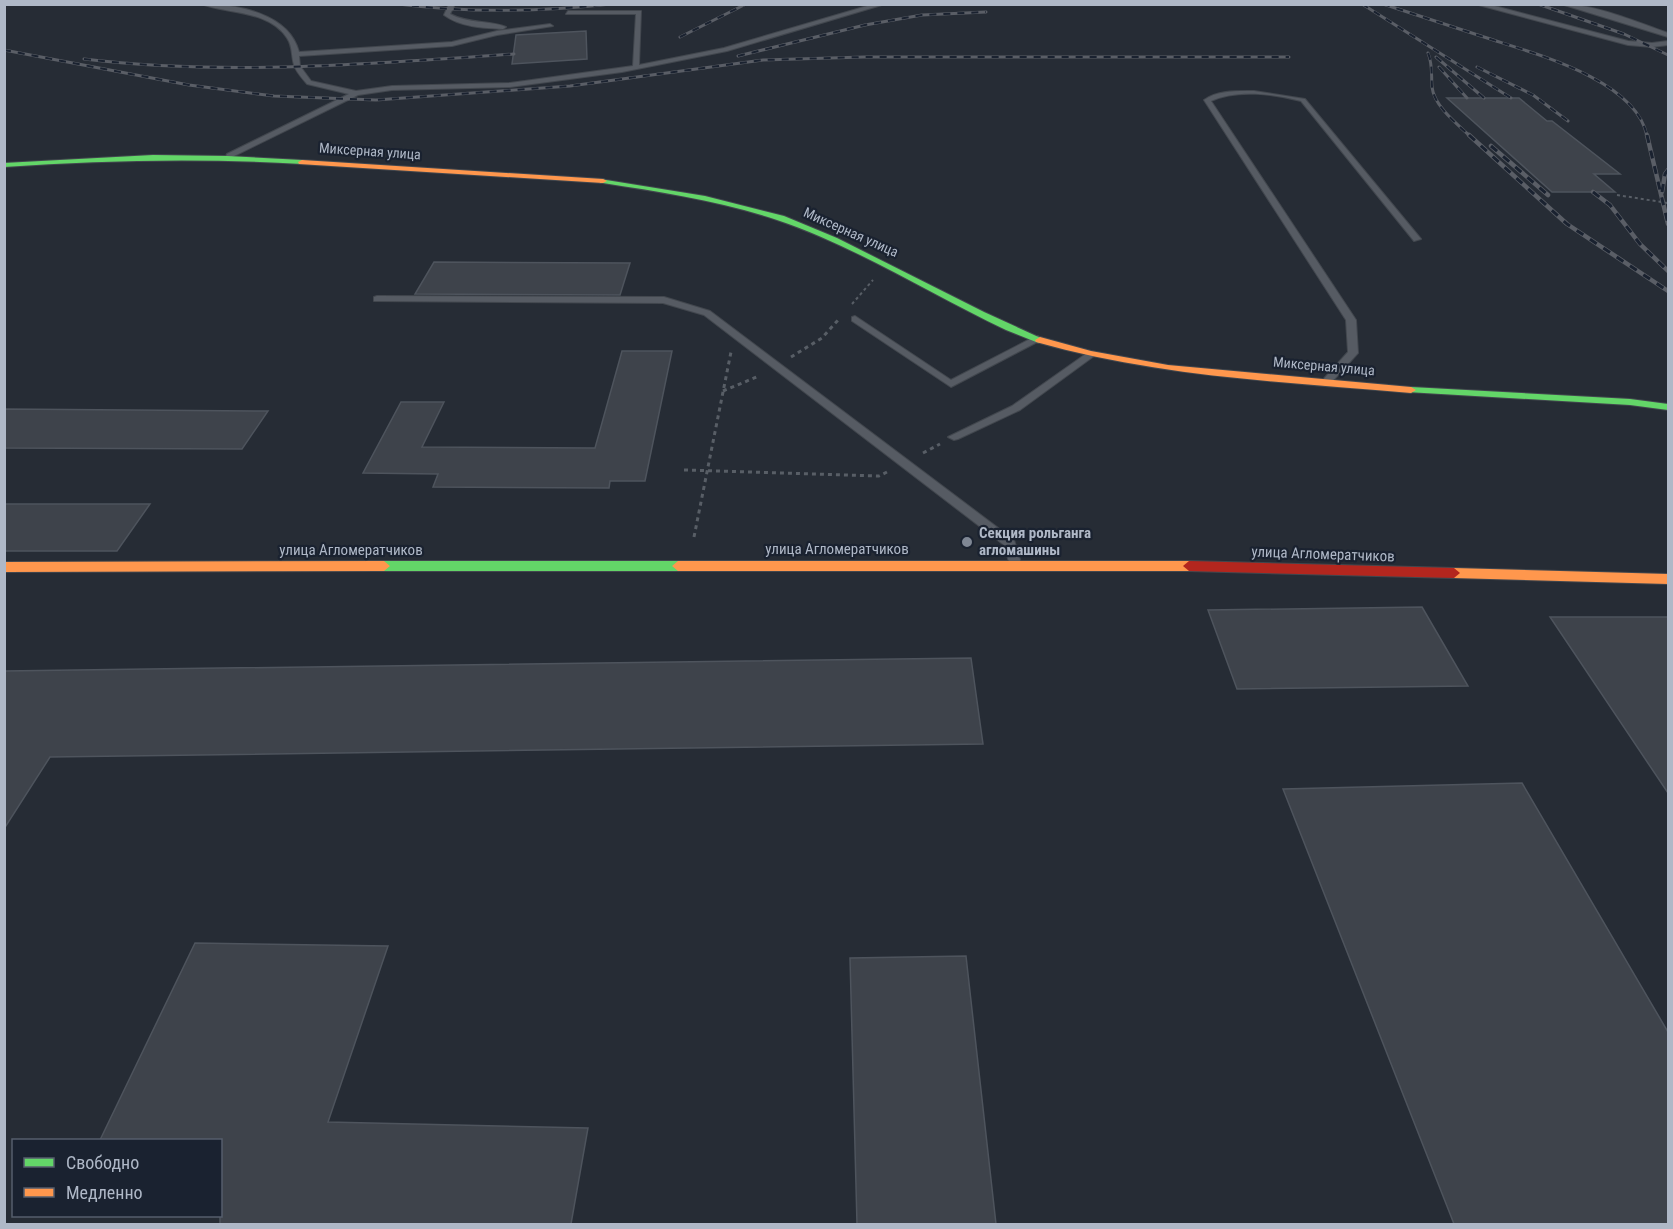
<svg xmlns="http://www.w3.org/2000/svg" width="1673" height="1229" viewBox="0 0 1673 1229" font-family="'Roboto Condensed',sans-serif">
  <style>
    .building { fill: #3e434b; stroke: #4e545d; stroke-width: 1.5 }
    .lines { fill: none; stroke-linecap: round; stroke-linejoin: round }
    .lane-casing { stroke: #42474e; stroke-width: 2 }
    .fast-casing { stroke: #42474e; stroke-width: 2 }
    .slow-casing { stroke: #42474e; stroke-width: 2 }
    .jam-casing { stroke: #42474e; stroke-width: 2 }
    .path-far1 { stroke: #585e66; stroke-width: 2; stroke-dasharray: 3 3; stroke-linecap: butt }
    .path { stroke: #585e66; stroke-width: 3; stroke-dasharray: 4 4; stroke-linecap: butt }
    .lane { fill: #565b63; fill-rule: evenodd }
    .fast { fill: #63d668; fill-rule: evenodd }
    .slow { fill: #ff974d; fill-rule: evenodd }
    .jam { fill: #b3261e; fill-rule: evenodd }
    .rail-far1-casing { stroke: #5a5e66; stroke-width: 3 }
    .rail-casing { stroke: #5a5e66; stroke-width: 4.5 }
    .rail-far1 { stroke: #1a2230; stroke-width: 2; stroke-dasharray: 7; stroke-linecap: butt }
    .rail { stroke: #1a2230; stroke-width: 3; stroke-dasharray: 8; stroke-linecap: butt }
    .poi-dot { fill: #7f8794; stroke: #1a2230; stroke-width: 2 }
    .labels { text-anchor: middle; dominant-baseline: central; stroke-width: 4.5; stroke-linejoin: round; paint-order: stroke }
    .far-street-label { font-size: 14px; fill: #afb8c7; stroke: #1a2230 }
    .poi-label { font-size: 15px; font-weight: bold; fill: #afb8c7; stroke: #1a2230; text-anchor: start }
    .street-label { font-size: 15px; fill: #afb8c7; stroke: #1a2230 }
  </style>
  <rect width="100%" height="100%" fill="#262c35"/>
  <path class="building" d="M586,31L587,59L512,64L516,35Z
    M1447,98H1519L1547,121H1552L1620,174H1594L1615,192H1552Z
    M434,262L630,263L620,295L415,294Z
    M622,351H672L645,481H610L609,488L433,487L438,474L363,473L401,402H444L422,447L595,448Z
    M4,409L268,411L242,449L4,448Z
    M4,504H150L117,551H4Z
    M1422,607L1468,686L1237,689L1208,610Z
    M1550,617H1668V793Z
    M971,658L983,744L50,757L4,829V671Z
    M1522,783L1668,1032V1224H1454L1283,789Z
    M195,943L388,946L328,1122L588,1128L571,1224H220V1140H100Z
    M966,956L996,1224H857L850,958Z"/>
  <g class="lines">
    <defs>
      <path id="lane" d="M201,4C236,4 289,13 299,52L452,42L497,31L550,24L553,26L497,35L452,46L299,56L300,66L311,81L356,91L392,86L510,83L633,66L636,14H566L568,11H641L639,65L724,48L874,4H885L727,51L622,72L510,87L392,90L358,95L230,158L226,156L227,154L349,94L307,84C303,79 296,72 294,65C291,55 293,47 287,38C269,10 228,14 201,4Z
        M449,4H455L450,14C469,24 489,20 506,27L503,29C483,28 460,27 444,15Z
        M1475,4H1487L1628,41L1652,43L1668,41V45L1652,47L1628,45Z
        M1561,4C1595,4 1637,22 1668,33V37Z
        M1254,91L1305,99L1421,239L1414,241L1301,101C1274,94 1237,89 1211,101L1356,320L1358,353L1329,385L1325,386L1320,383L1348,352L1346,320L1204,100C1218,90 1237,91 1254,91Z
        M377,296L664,297L710,311L1014,540L1022,566L1016,571L1011,569L1004,545L704,315L663,303L374,301V297Z
        M855,316L951,380L1034,337L1038,336L1043,339L951,387L852,321V317Z
        M1090,351L1095,354L1094,356L1020,410L958,439L954,440L948,437L1012,406Z"/>
      <path id="fast" d="M153,155L227,156L302,160L306,162L302,164C203,158 104,160 4,167V163Z
        M600,179L705,196L784,216L837,238L984,312L1045,340L1040,343L1036,342L1006,330C930,294 857,247 777,220C720,201 661,192 603,183H600Z
        M1411,387L1630,399L1668,404V410L1630,405L1407,392L1406,390Z
        M384,561H678L684,566L678,571H384L378,566Z"/>
      <path id="slow" d="M302,160L603,179L607,181L603,183L299,164L298,162Z
        M1040,337L1091,351L1168,365L1411,387L1416,390L1411,393C1285,382 1159,377 1036,342L1035,340Z
        M384,561L390,566L384,571L4,572V562Z
        M678,561H1189L1195,566L1189,571H678L672,566Z
        M1454,568L1668,574V584L1454,578L1448,573Z"/>
      <path id="jam" d="M1189,561L1454,568L1460,573L1454,578L1189,571L1183,566Z"/>
    </defs>
    <use href="#lane" class="lane-casing"/>
    <use href="#fast" class="fast-casing"/>
    <use href="#slow" class="slow-casing"/>
    <use href="#jam" class="jam-casing"/>
    <path class="path-far1" d="M1617,195L1668,203
      M852,304L873,280"/>
    <path class="path" d="M791,357L822,338L839,319
      M723,391L759,376
      M923,453L940,444
      M684,470L879,476L887,472
      M694,537L731,352"/>
    <use href="#lane" class="lane"/>
    <use href="#fast" class="fast"/>
    <use href="#slow" class="slow"/>
    <use href="#jam" class="jam"/>
    <defs>
      <path id="rail-far1" d="M398,4C469,13 539,12 611,4
        M1362,4L1511,98
        M1383,4C1417,15 1450,26 1484,37C1532,53 1636,79 1647,136
        M1538,4L1624,34L1668,55
        M680,37L746,4
        M4,50L189,85L274,96L376,100L570,86L763,60L864,57H1289
        M1428,53C1433,65 1431,74 1432,87C1434,106 1457,124 1470,136
        M738,56L865,25L922,15L986,12
        M1436,57L1484,98
        M84,59C228,76 370,64 514,54
        M1439,67L1467,98
        M1477,67L1533,95L1568,121"/>
      <path id="rail" d="M1469,135L1567,224L1668,291
        M1647,135L1668,224
        M1491,146L1548,195
        M1593,192L1610,205L1640,244L1668,271
        M1662,192L1665,174L1668,170"/>
    </defs>
    <use href="#rail-far1" class="rail-far1-casing"/>
    <use href="#rail" class="rail-casing"/>
    <use href="#rail-far1" class="rail-far1"/>
    <use href="#rail" class="rail"/>
  </g>
  <circle class="poi-dot" cx="967" cy="542" r="6"/>
  <g class="labels">
    <g class="far-street-label">
      <text transform="translate(370 151) rotate(4)">Миксерная улица</text>
      <text transform="translate(851 232) rotate(24)">Миксерная улица</text>
      <text transform="translate(1324 366) rotate(5)">Миксерная улица</text>
    </g>
    <g class="poi-label">
      <text x="979" y="533">Секция рольганга<tspan x="979" dy="17">агломашины</tspan></text>
    </g>
    <g class="street-label">
      <text x="837" y="549">улица Агломератчиков</text>
      <text x="351" y="550">улица Агломератчиков</text>
      <text transform="translate(1323 554) rotate(2)">улица Агломератчиков</text>
    </g>
  </g>
  <rect width="1673" height="1229" fill="none" stroke="#afb8c7" stroke-width="12"/>
  <rect x="12" y="1139" width="210" height="78" fill="#1a2230" stroke="#565e6c" stroke-width="1.5"/>
  <rect x="24" y="1158" width="30" height="9" fill="#63d668" stroke="#565e6c" stroke-width="1.5"/>
  <text x="66" y="1169" font-size="18" fill="#afb8c7">Свободно</text>
  <rect x="24" y="1188" width="30" height="9" fill="#ff974d" stroke="#565e6c" stroke-width="1.5"/>
  <text x="66" y="1199" font-size="18" fill="#afb8c7">Медленно</text>
</svg>
